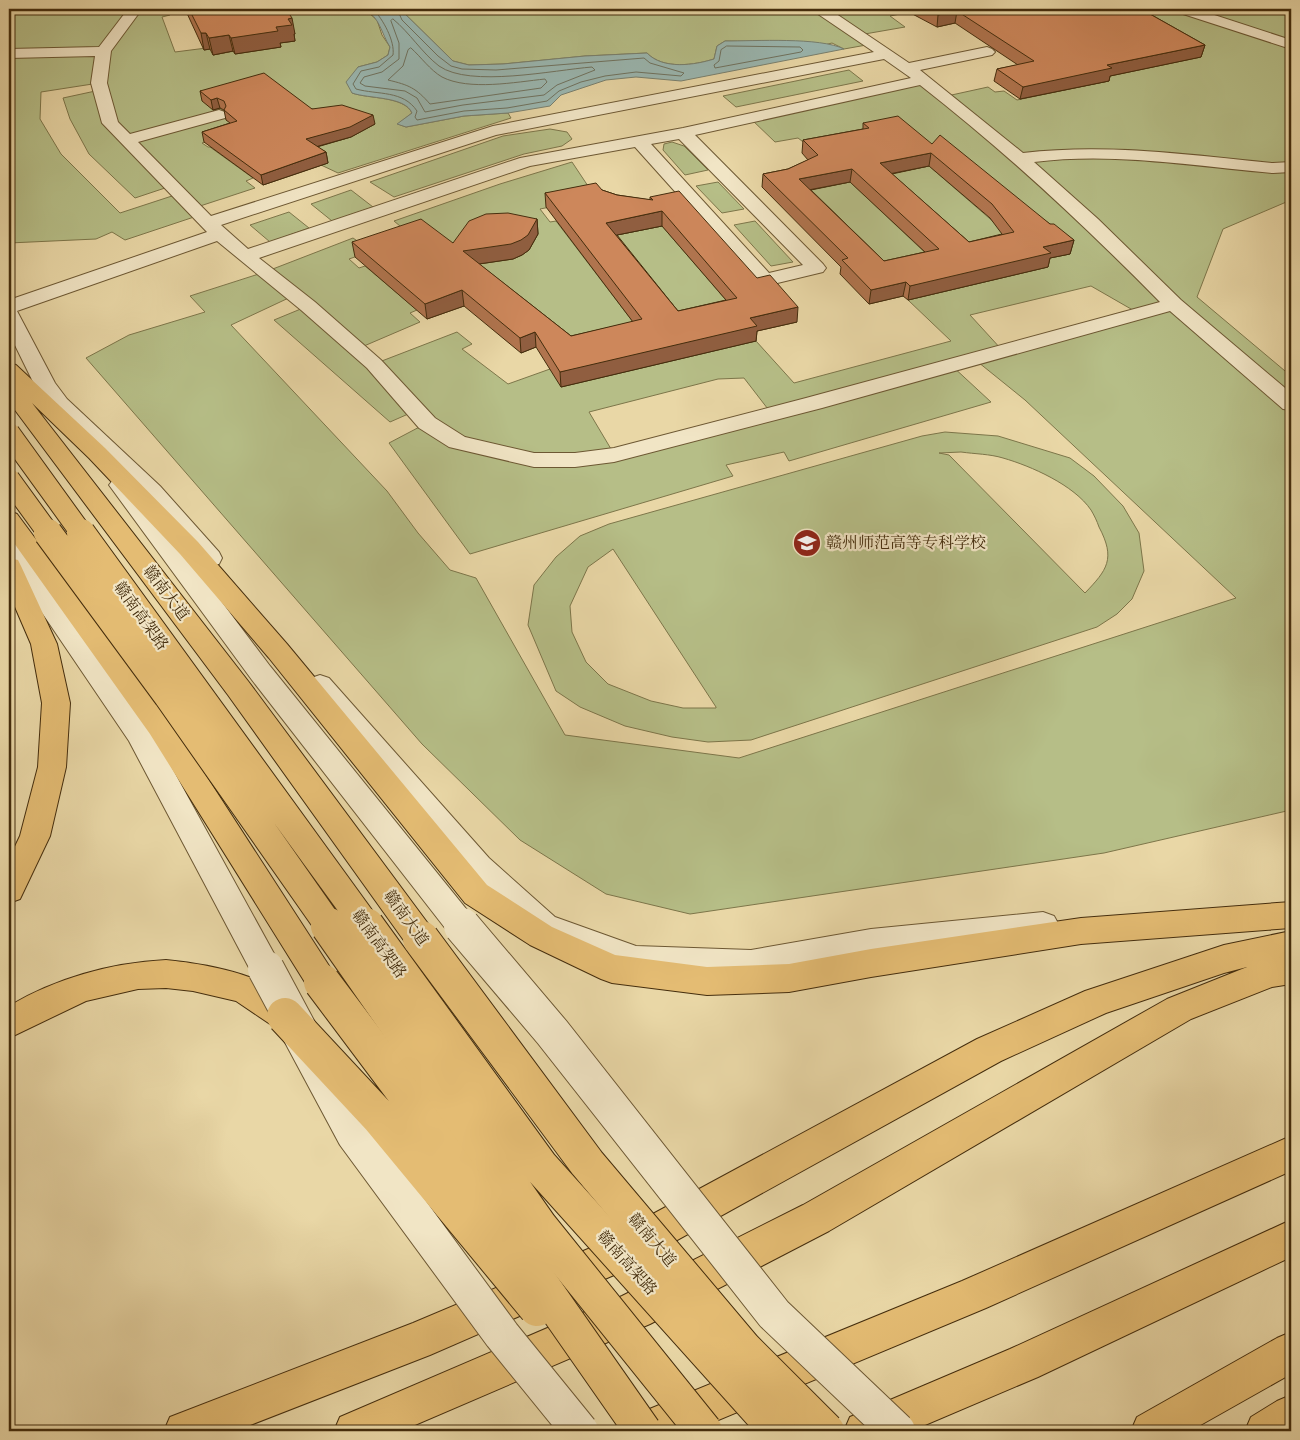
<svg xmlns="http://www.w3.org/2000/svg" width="1300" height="1440" viewBox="0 0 1300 1440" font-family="Cardo,'Noto Serif SC',serif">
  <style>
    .green { fill: #b6be87; stroke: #7d764a; fill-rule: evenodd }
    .water { fill: #9ab7b1; stroke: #78806f }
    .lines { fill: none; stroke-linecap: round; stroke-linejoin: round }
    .shore { stroke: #6f725f; stroke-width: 1 }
    .minor-casing { stroke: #6d5833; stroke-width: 2 }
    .major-casing { stroke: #442d0d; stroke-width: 2 }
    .minor { fill: #f1e5c5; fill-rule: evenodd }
    .major { fill: #e4bc73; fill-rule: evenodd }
    .minor-bridge-far1-casing { stroke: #6d5833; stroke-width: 30; stroke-linecap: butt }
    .minor-bridge-casing { stroke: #6d5833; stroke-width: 38; stroke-linecap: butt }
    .major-bridge-casing { stroke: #442d0d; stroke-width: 38; stroke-linecap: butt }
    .highway-bridge-far2-casing { stroke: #442d0d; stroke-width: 23; stroke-linecap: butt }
    .highway-bridge-far1-casing { stroke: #442d0d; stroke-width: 30; stroke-linecap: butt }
    .highway-bridge-casing { stroke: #442d0d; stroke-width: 38; stroke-linecap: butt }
    .minor-bridge-far1 { stroke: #f1e5c5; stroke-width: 28 }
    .minor-bridge { stroke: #f1e5c5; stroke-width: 36 }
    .major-bridge { stroke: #e4bc73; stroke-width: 36 }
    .highway-bridge-far2 { stroke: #e4bc73; stroke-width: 21 }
    .highway-bridge-far1 { stroke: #e4bc73; stroke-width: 28 }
    .highway-bridge { stroke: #e4bc73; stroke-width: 36 }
    .wall { fill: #b0744e; stroke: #442d0d; fill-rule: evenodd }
    .shaded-wall { fill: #905e40; stroke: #442d0d }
    .building { fill: #cd875b; stroke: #442d0d; fill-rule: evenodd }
    .labels { text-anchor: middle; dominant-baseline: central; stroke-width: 4.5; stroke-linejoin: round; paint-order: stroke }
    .poi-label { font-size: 16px; fill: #442d0d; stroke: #f1e5c5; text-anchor: start }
    .street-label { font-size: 16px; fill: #442d0d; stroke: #f1e5c5 }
  </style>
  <rect width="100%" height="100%" fill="#e9d7a6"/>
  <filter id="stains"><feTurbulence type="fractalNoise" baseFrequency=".004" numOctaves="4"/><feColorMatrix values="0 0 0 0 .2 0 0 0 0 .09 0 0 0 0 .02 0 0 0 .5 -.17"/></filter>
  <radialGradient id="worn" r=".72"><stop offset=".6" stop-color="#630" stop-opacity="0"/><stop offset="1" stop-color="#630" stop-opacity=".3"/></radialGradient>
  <path class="green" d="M9,9H168L170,15L162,17L175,52L230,45L213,55L279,43L280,9H364L377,20L382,35L390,47L388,55L377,62L358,67L352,93C369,99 404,96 412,113L398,124L406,127L464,116L508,113L511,118L338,173L321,165L328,162L300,144C320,142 347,144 362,129L215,104L237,122L239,131L202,143L208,147H210L253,178L246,181L255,188L194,208L200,215L125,240L112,232L96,239L9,243ZM99,83L100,90L63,98L70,119L89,154L135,198L171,186L178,194L120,213L61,154L40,119L41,92Z
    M400,9H926L890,16L905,27L859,35L872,44L844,49L832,43L824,45L785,42L725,41L717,46L714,59C695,65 663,70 647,53L585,56L503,64L469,65L453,61Z
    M1118,9H1291V200L1223,229L1197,297L1291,376V810L1104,853L690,914L606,894L520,840L422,744L86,358L129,335L205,312L190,296L265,272L353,238L372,251L349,259L359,268L365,266L417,310L410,313L420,322L357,349L374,364L457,332L472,344L462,349L508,384L550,369L756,341L794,383L951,341L908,300L1047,267L1039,260L1069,254L953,161L815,151L798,138L775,142L751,119L924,80L947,96L988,87L995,92L1004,91L1017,100L1108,81ZM1091,286L1138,313L1002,350L970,315ZM295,295L308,306L274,320L390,422L415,411L427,423L389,443L470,554L733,476L726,465L784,452L789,461L991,402L951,365L973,358L1025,400L1236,598L739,758L565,735L476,578L450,570L418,533L387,491L231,325ZM744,378L771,413L614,454L589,412L718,379Z
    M849,70L863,81L736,107L723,96Z
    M550,129L567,132L572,139L562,146L524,154L394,197L370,182L503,136Z
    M672,142L684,146L708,170L685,175L663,150L664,144Z
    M572,162L596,198L540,209L550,222L556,221L643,335L556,354L469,269L466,247L413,237L394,221L500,184Z
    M929,166L1019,244L966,256L879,176Z
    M718,182L744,209L722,213L696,186Z
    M850,182L936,263L882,275L798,192Z
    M351,190L373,207L332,221L311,204Z
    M289,212L309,228L270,242L250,225Z
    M755,221L793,262L771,266L734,225Z
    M662,226L737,313L678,326L607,237Z
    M945,432L998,436L1070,458L1094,476L1123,506L1139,533L1144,571L1132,599L1117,614L1097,627L751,740L708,742L672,737L625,726L580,707L556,691L528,625L534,585L556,557L580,536L609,524L922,436ZM961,452C975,454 990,454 1003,458C1031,466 1074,485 1091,510C1094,515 1097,521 1099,527C1116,559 1107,570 1085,593L949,455L939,453ZM613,549L716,707V708H683L651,701L608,684L586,662L572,632L570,606L588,567Z"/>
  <path class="water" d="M364,9H400L453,61L469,65L503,64L585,56L647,53C663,70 695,65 714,59L717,46L725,41C755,41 820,37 844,49L681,81L636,77L606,80L561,95L550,106L508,113L464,116L406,127L397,124L412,113C405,96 369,99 352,93L346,82L358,67L377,62L388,55L390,47C381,33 380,17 364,9Z"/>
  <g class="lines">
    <path class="shore" d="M373,9C383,19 395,41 393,55L379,67L361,71L353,84L356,89C378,95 403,90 417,111L415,117L417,120L464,111L507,108L547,101L559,91L581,82L605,76L636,72L681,76L684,73L650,63L644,58L496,70L462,69L451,66L438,56L402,20L397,9
      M393,19C410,33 422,53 439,66C470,88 554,70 592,67L595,70L557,85L544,95L463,105L425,112L417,98L405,91L365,86L360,83L364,77L382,72L399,59V43L391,21Z
      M727,46L800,47L803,50L801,52L715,68L714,65L719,61L721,50Z
      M411,48C421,57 430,70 442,77C469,91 516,82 545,79L547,82L541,88L430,104C416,88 409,85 388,80L403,66L408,50Z"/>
    <defs>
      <path id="minor" d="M128,9H142L111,51L107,83L118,122L130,134L219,110L225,112L227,115L225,118L138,142L211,216L493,126L874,52L815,12L813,9H829L909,63L987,47L992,49L995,52L992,55L920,70L1023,153C1107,143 1189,155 1273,163L1291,162V172L1273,173C1194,166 1113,152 1034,162L1098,219L1181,300L1291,393V410L1283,409L1170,311L822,408L614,462L575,467H534L449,447L419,428L367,368L301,310L217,241L17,311L55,383L67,399L160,486L219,552L222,558L219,564L210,566L201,564L136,488L270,666L467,910L472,919L467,928L456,932L445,928L252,680L109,485L113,480L121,478L126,479L70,425L63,424L34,384L9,333V300L207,232L102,123L91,83L95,56L9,58V49L99,47ZM884,59L911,78L683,128L520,158L248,249L221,225L496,135ZM920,85C1006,152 1084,225 1160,302L806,398L614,448L575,453H534L465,437L435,418L381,360L315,302L259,258L530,166L635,147L758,284L765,286L823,272L826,268L823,264L695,135ZM679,139L803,265L769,273L651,144Z
        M1175,9H1196L1291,40V49L1177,12Z
        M9,538L18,540L150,728L277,959L282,969L277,979L266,983L255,979L129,741L9,564Z
        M320,675L329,678L489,858L555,917L636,946L751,950L871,929L1043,912L1054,916L1059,925L1054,934L1043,938L871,957L751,978L636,974L533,935L467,876L311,692L307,685L311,678Z"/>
      <path id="major" d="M9,363L16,365L105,448L198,542L287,644L487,885L552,927L615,955L707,967L789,964L871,949L1081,918L1291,902V928L1081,944L871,977L789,992L707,995L612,983L601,979L530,945L465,903L269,658L180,554L89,458L32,403L248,681L432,929L437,939L432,949L421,952L410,949L228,695L9,402V384H12L9,380Z
        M9,511L17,514L170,720L333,972L338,982L333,992L322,996L311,992L150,734L9,536Z
        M9,558L18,560L21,566L57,644L70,703L66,767L50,836L20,899L9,903V859L20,836L38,767L42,703L31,644L9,593Z
        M1291,931V984L1272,987L1191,1019L829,1231L650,1324L401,1431H334L340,1417L622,1296L803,1205L1167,999L1247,967L1224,973L1106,1013L1001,1061L614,1275L430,1355L235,1431H164L170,1417L413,1323L588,1249L977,1039L1085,991L1224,945Z
        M166,960C206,964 283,976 301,1016L297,1026L285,1031L273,1026L236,1001L193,991L166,988L138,989L86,1001L9,1038V1006C57,978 110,963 166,960Z
        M1291,1136V1171L986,1308L692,1431H624L630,1417L962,1281Z
        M1291,1220V1257L1038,1377L911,1431H844L850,1417L1010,1349Z
        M1291,1332V1374L1190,1431H1131L1137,1417L1277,1338Z
        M1291,1395V1431H1245L1251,1417L1277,1401Z"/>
    </defs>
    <use href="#minor" class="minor-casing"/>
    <use href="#major" class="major-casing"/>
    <use href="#minor" class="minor"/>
    <use href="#major" class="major"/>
    <defs>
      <path id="minor-bridge-far1" d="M456,919L463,927"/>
      <path id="minor-bridge" d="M462,926L552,1032L774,1314L897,1431
        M266,969L355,1135L502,1335L580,1431"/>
      <path id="major-bridge" d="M421,939L587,1163L744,1349L826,1431
        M322,982L430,1126L643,1431
        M285,1016L380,1118L537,1308"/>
      <path id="highway-bridge-far2" d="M9,433L82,534
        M9,479L49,534"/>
      <path id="highway-bridge-far1" d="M48,533L168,696L330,927
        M81,533L367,927"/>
      <path id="highway-bridge" d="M329,926L539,1226L704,1431
        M366,926L540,1166L778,1431"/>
    </defs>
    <use href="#minor-bridge-far1" class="minor-bridge-far1-casing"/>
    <use href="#minor-bridge" class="minor-bridge-casing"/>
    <use href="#major-bridge" class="major-bridge-casing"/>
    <use href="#highway-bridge-far2" class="highway-bridge-far2-casing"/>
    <use href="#highway-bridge-far1" class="highway-bridge-far1-casing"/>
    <use href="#highway-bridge" class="highway-bridge-casing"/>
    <use href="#minor-bridge-far1" class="minor-bridge-far1"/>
    <use href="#minor-bridge" class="minor-bridge"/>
    <use href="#major-bridge" class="major-bridge"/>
    <use href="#highway-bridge-far2" class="highway-bridge-far2"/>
    <use href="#highway-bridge-far1" class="highway-bridge-far1"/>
    <use href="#highway-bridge" class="highway-bridge"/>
  </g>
  <path class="wall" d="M185,9H286L295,34H294L295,41L280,43L281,47L235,54L233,51L213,55L210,49L204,50Z
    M903,9H1141L1205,45L1201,57L1110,76L1109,81L1020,99L994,81L997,69L1018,65L955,23L937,27Z
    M200,91L312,109L375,124L351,137L317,147L326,152L328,163L263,185L204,142L202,132L230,123L226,120L224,110L220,108L213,110L202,101Z
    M863,123L932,144L1050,224L1074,240L1070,254L1050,258L1048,267L908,300L903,296L869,304L840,274L841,267L762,187L763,174L788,169L808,160L802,153L803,140L863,129ZM929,166L990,218L1002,234L969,242L892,174ZM850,182L925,252L884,261L811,190Z
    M602,190L617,195L650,200V197L797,322L757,331L756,341L561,387L536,347L521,353L464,306L427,319L355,257L352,242L453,243L537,219L538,234L529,250L522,255L513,259L479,264L571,336L633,322L546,207L545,193ZM662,226L726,300L678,311L617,235Z"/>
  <path class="shaded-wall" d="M957,11L955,23L937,27L938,15Z
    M292,18L295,34H294L295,41L280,43L281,47L235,54L231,38L276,27L288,19Z
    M201,33H206L210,49L204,50Z
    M229,35L233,51L213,55L209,38Z
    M1205,45L1201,57L1110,76L1109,81L1020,99L1023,87L1107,65Z
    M217,98L220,108L213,110L211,100Z
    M373,115L375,124L351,137L308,149L306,139Z
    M326,152L328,163L263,185L261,175Z
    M931,153L929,166L879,176L880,163Z
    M852,169L850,182L798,192L799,179Z
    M662,211V226L607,237L606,223Z
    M537,219L538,234L529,250L522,255L513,259L465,266L463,251Z
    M1074,240L1070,254L1050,258L1048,267L908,300L910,286L1043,247Z
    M906,282L903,296L869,304L871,290Z
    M462,290L464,306L427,319L425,304Z
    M798,307L797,322L757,331L756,341L561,387L560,372L750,318Z
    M535,332L536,347L521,353L520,338Z"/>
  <path class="building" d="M189,9H286L292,18L288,19L292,25L276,27L278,31L231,38L229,35L209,38L206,33H201Z
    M927,9H1141L1205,45L1107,65L1112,68L1023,87L997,69L1034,61L957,11L938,15Z
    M264,73L312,109L342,105L373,115L350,127L306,139L326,152L261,175L202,132L237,121L224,110L226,106L224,101L217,98L211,100L200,91Z
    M898,116L932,144L940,135L1050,224H1054L1074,240L1043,247L1051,253L910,286L906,282L871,290L842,260L848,258L763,174L788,169L818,155L803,140L869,128L863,123ZM931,153L992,204L1014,232L969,242L880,163ZM852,169L939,249L884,261L799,179Z
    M596,183L602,190L617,195L653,200L650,197L679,191L757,278L770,275L798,307L750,318L757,326L560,372L535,332L520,338L462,290L425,304L352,242L421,219L453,243L469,221L486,214L508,213L537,219L528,235L521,240L511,244L463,251L571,336L642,319L545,193ZM662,211L737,298L678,311L606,223Z"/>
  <defs>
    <symbol id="university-disc" viewBox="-11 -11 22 22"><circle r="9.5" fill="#8f2418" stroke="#f1e5c5"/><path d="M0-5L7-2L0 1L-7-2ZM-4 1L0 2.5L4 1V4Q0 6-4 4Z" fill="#fff"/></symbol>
  </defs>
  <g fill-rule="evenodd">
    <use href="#university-disc" x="791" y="527" width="32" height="32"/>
  </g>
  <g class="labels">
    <g class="poi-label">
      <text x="826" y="543">赣州师范高等专科学校</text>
    </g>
    <g class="street-label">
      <text transform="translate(166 593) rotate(53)">赣南大道</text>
      <text transform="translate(141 616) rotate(54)">赣南高架路</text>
      <text transform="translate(406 918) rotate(54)">赣南大道</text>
      <text transform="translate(379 944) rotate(54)">赣南高架路</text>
      <text transform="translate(652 1240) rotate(50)">赣南大道</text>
      <text transform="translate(627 1263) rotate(48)">赣南高架路</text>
    </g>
  </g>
  <rect width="1300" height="1440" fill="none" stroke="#e9d7a6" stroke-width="30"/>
  <rect x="10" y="10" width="1280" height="1420" fill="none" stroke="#442d0d" stroke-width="2.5"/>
  <rect x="15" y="15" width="1270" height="1410" fill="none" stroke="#442d0d"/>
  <rect width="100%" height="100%" filter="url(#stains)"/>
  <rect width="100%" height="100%" fill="url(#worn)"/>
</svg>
